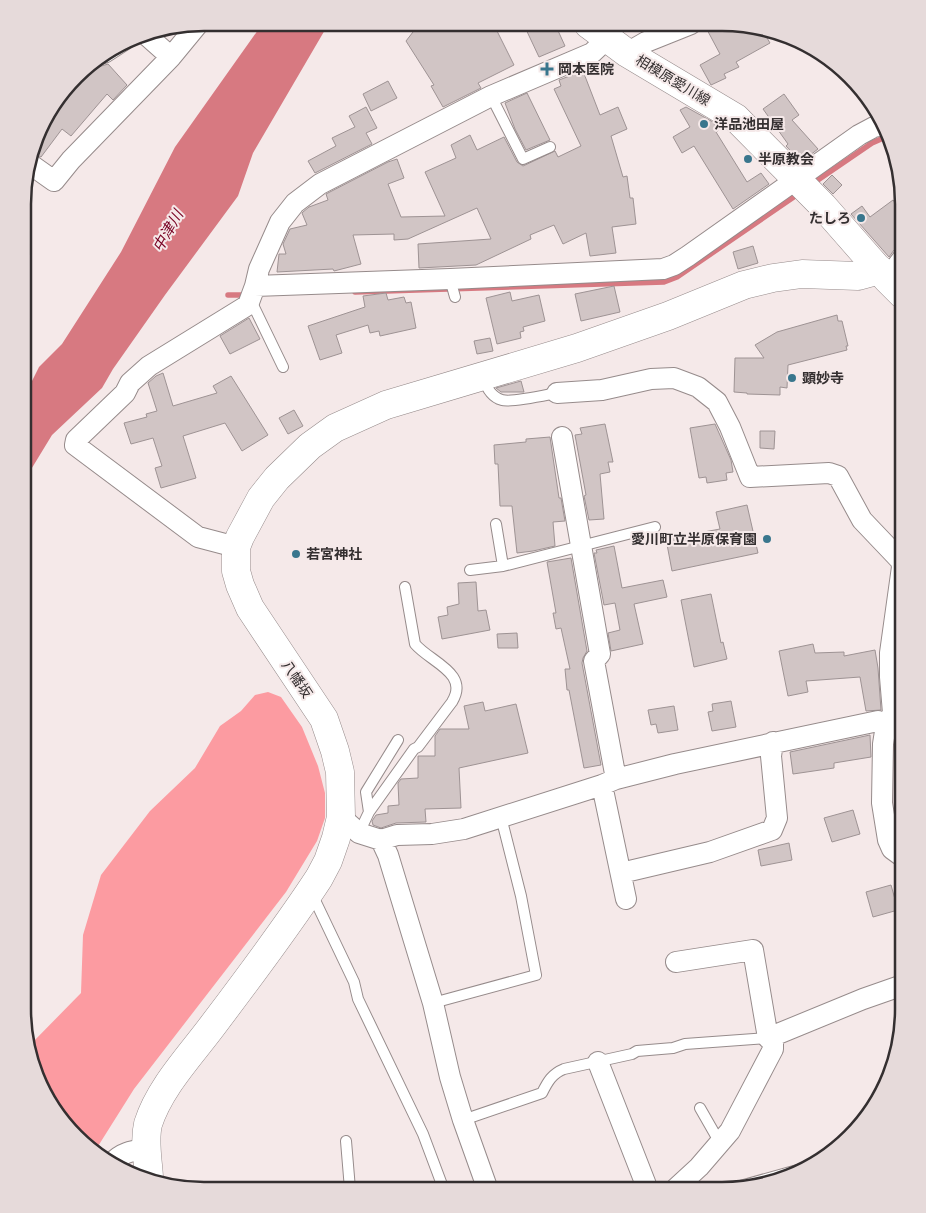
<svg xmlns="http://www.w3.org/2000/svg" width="926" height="1213" viewBox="0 0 926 1213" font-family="Jost,'Noto Sans JP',sans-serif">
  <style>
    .forest { fill: #fc9ba1 }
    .water { fill: #d77981 }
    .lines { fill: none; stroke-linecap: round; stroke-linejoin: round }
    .stream { stroke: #d77981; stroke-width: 5.5 }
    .building { fill: #d1c5c5; stroke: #9e9394 }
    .lane-casing { stroke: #968b8b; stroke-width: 12 }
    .street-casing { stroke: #968b8b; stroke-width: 22 }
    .secondary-casing { stroke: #968b8b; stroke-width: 29 }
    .primary-casing { stroke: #968b8b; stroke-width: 29 }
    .lane { stroke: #fff; stroke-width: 10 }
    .street { stroke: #fff; stroke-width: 20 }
    .secondary { stroke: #fff; stroke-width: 28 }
    .primary { stroke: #fff; stroke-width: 28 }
    .poi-dot { fill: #39768d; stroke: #f5e9e9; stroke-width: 2 }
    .labels { text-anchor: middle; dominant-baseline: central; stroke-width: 4; stroke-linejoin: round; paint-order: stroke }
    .poi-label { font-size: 14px; font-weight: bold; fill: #342f30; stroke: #f5e9e9; text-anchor: start }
    .street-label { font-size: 14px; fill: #342f30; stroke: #f5e9e9 }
    .water-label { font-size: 15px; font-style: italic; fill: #780022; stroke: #f5e9e9 }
    .rim { fill: none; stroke: #342f30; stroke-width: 2.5 }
  </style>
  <rect width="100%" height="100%" fill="#f5e9e9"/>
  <path class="forest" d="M268,692L281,697L302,727L318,766L325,793V818L317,841L286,892L134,1089L95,1151L41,1090L31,1044L81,993L83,935L101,875L150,811L195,768L220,726L241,711L255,695Z"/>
  <path class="water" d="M263,23H329L253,153L238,196L165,295L113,369L102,388L52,435L24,481V397L39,367L62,344L121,252L175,147Z"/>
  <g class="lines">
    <path class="stream" d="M812,184L872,143L888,136
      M355,292L664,282L677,277L801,192
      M228,295H248"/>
  </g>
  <path class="building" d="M420,23H493L514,65L478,83L481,88L443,107L431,86L434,85L406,41Z
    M523,23L555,24L565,46L539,57Z
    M704,24H746L763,31L770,43L736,62L739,67L724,74L726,78L711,85L700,65L720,54Z
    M108,64L127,85L113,100L107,94L71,136L62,129L41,157L33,153L47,113L70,86L73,88L95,68Z
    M583,71L600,115L618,107L627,129L611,136L623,177L627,176L630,198H633L636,224L612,227L616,253L590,256L586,233L563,244L554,225L530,235L531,239L476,265L419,268L418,244L491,239L477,208L408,239L394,240V234L353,235L361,264L334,271L333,269L277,272L279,254H286L283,244L290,229L307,225L302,213L303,212L309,207L328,200L326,194L388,162L397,159L404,178L388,184L401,217L445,216L425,172L456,158L451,145L470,135L477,150L504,137L517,162L523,166L555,151L558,157L581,146L554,89L561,86L559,80Z
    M388,81L397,98L371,111L363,94Z
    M527,93L550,140L526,150L515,129L505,103Z
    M784,94L799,115L792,120L818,149L801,162L786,146L788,144L763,109Z
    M366,107L377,128L366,133L372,144L315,173L308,161L336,146L332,138L355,127L349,116Z
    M686,107L713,122L718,131L716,132L747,182L761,173L769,184L733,209L694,146L682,153L673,137L690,127L680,110Z
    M832,175L842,185L833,194L823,184Z
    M893,200L903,213V245L894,250L889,257L851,214L862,206L870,217Z
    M753,246L758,263L738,269L733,252Z
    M614,286L620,312L581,321L575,294Z
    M510,292L512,301L539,295L545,321L523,327L524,331L520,332L521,338L497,344L486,298Z
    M386,293L388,300L404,297L406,303L411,302L416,328L380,336L379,331L370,333L368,325L336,335L342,353L320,360L308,326L365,307L363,296Z
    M837,315L838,321H842L848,346H846L847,350L788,365L787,388L780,387V395L747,394V393L734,392L735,358H764L755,345L777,332Z
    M249,318L260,339L230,354L220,336Z
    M490,338L493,351L477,354L474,341Z
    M163,373L173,406L217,393L213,386L231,376L268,435L242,451L225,423L183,436L196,478L161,488L155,468L162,466L153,438L131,444L124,423L147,417L146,414L157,411L148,383L156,376Z
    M521,381L524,392H501L496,388Z
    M294,410L303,426L288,434L279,418Z
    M605,424L613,462H608L610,472L600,474L604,519L589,520L584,496L586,495L575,435L582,434L580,428Z
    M715,424L731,460L733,472L726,473L727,480L707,483L706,477L699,478L690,428Z
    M760,431H775L774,449L760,448Z
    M550,437L559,498H561L565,521L553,522L555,546L533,551L517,553L512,506H500L498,464H495L494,445L526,442V439Z
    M747,505L758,553L672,571L666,539L720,529L716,512Z
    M614,546L622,588L663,580L667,597L634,604L643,644L611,651L608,633L620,630L615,603L604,605L594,553H597L596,550Z
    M571,558L587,651L583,658L582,663L601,765L584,768L569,690H567L565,669H570L561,628L556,629L553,613H556L547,562Z
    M476,582L478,611L486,610L490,630L442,639L438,617L448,615L447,607L459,604L458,583Z
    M711,594L721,643L723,642L727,659L694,667L681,600Z
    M517,633L518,648H498L497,634Z
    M813,644L815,653L844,652V656L875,650L878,668L881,710L866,711L860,677L806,681L808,692L788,696L779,651Z
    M731,701L736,727L712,731L708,712L713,711L712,704Z
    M483,702L485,711L516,704L528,753L459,768L461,808L425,809L426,822L396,823L381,828L373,825L372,821L376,815L388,813V806L399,805L398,783L401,779L418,778V756H435V736L440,729H469L464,706Z
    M674,706L678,730L658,733L656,724L651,725L648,710Z
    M870,735L871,757L834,763V768L793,774L790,752Z
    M853,810L860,834L832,842L824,818Z
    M789,843L792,860L761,866L758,850Z
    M891,885L898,910L873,917L866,892Z"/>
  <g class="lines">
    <defs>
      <path id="lane" d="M608,38L621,24
        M95,61L107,57L144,33
        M491,96L523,159L550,147
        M450,279L455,297
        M248,305L254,307L283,367
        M483,377C486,387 491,397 502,400C511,403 546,395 557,393
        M496,524L503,566
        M470,570L503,566L655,527
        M369,812L366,792L398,740
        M359,833L369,812L414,749L418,747L452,702C470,673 430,662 415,644L405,587
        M312,894L354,982L358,999L423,1134L444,1190
        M433,1003L536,975L521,896L501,817
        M700,1108L720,1143
        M463,1120L542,1093C548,1081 552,1074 564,1069L632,1054L637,1051L673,1048L685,1044L768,1038
        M346,1141L350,1189
        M726,1190L808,1167"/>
      <path id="street" d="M144,33L171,57L199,23
        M627,53L646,42L691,24
        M30,164L54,181L71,160L171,57
        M887,279L903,258
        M255,286L450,279L663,269L674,265L688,256L859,135L874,127L885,125
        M557,393L602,390L651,379L674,378L698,387L717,402L730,427L750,477L829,473L838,476L862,520L901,561L902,567L890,653V677L893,713L886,725L883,744L882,803L888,840L892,849L903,857
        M562,437L600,654L594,661L616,779
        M236,547L198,537L75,445L76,440L125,393L130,383L149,366L248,305L255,286L259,269L280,222L295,203L320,184L491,96L592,53L608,38
        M602,785L626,899
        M341,817L359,833L381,840
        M621,873L710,852L772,830L777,818L771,756L773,742
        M676,962L753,950L768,1038
        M598,1062L648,1190
        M112,1163C122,1152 132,1151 146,1149
        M488,1190L463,1120L450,1077L433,1003L388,855L381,840L397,835L432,834L464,829L602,785L616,779L675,764L878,721L886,725
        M674,1190L699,1167L730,1131L773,1049V1042L768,1038L863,999L903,985"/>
      <path id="secondary" d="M149,1177C148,1160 144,1141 148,1124C159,1089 188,1058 210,1029C247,980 285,930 319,878L328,861L336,838L341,817L340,772L335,751L324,719L250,608L240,585L236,571V547L240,537L261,498L277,478L310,446L335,428L386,405L577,348L668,316L744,285L773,278L802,274L858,276L880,270"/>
      <path id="primary" d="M588,24L627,53L736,118L823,206L887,279L903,295"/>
    </defs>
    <use href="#lane" class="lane-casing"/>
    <use href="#street" class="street-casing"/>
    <use href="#secondary" class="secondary-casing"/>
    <use href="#primary" class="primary-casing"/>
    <use href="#lane" class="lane"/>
    <use href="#street" class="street"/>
    <use href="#secondary" class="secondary"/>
    <use href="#primary" class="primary"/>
  </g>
  <g class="poi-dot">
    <path d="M544.5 61.5h5v5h5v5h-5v5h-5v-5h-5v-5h5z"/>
    <circle cx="704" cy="124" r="5"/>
    <circle cx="748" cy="159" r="5"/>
    <circle cx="861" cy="218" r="5"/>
    <circle cx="792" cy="378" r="5"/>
    <circle cx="767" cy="539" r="5"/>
    <circle cx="296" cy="554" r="5"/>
  </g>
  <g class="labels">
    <g class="poi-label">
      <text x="558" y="69">岡本医院</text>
      <text x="714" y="124">洋品池田屋</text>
      <text x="758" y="159">半原教会</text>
      <text x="851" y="218" text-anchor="end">たしろ</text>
      <text x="802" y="378">顕妙寺</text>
      <text x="757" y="539" text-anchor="end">愛川町立半原保育園</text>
      <text x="306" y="554">若宮神社</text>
    </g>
    <g class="street-label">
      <text transform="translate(673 80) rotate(31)">相模原愛川線</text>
      <text transform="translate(297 679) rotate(56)">八幡坂</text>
    </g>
    <g class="water-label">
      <text transform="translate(168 231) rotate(-60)">中津川</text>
    </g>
  </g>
  <path d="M0 0H926V1213H0ZM204 31H722A173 173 0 0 1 895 204V1009A173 173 0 0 1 722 1182H204A173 173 0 0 1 31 1009V204A173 173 0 0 1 204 31Z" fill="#e6dada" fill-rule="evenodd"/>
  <path class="rim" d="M204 31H722A173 173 0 0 1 895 204V1009A173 173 0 0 1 722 1182H204A173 173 0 0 1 31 1009V204A173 173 0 0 1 204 31Z"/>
</svg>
